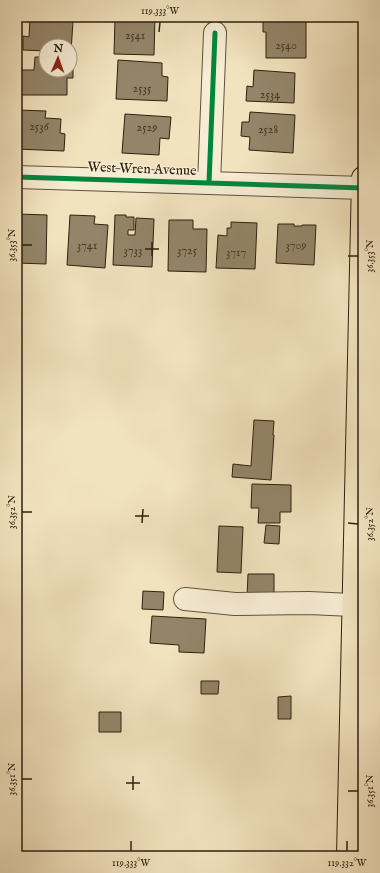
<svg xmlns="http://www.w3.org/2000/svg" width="380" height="873" viewBox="0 0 380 873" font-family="'IM FELL English',serif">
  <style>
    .building { fill: #948569; stroke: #2e200c }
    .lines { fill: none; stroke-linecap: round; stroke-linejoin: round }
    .minor-casing { stroke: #5f5139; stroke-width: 24 }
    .major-casing { stroke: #2e200c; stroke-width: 24 }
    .minor { stroke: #f7edd5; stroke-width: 22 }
    .major { stroke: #f2e3bf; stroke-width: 22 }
    .cycleway-casing { stroke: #f7edd5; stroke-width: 8 }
    .cycleway { stroke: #00873e; stroke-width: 5 }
    .ticks { fill: none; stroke: #2e200c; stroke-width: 1.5 }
    .labels { text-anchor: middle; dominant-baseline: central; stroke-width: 3; stroke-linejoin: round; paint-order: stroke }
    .number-label { font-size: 12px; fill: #483923 }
    .street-label { font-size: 14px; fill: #2e200c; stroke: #f7edd5 }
    .neatline { fill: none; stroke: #2e200c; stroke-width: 1.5 }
    .ticks-label { font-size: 10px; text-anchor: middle; fill: #2e200c }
  </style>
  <rect width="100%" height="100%" fill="#f2e3bf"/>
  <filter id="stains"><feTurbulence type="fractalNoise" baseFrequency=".005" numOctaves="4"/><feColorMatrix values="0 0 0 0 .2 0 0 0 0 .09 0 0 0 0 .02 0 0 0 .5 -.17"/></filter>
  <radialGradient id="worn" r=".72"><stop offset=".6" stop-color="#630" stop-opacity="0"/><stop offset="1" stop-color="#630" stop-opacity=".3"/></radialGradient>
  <path class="building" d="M115,17H155L154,55L114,54Z
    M30,19L73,21L71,52H70V46H46V51L23,50V36L29,37Z
    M263,19H306V58H266V32H263Z
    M35,57H46V70H70V57H73V78H67V95H18V70H34Z
    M118,60L162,63V76L168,77L167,101L116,99Z
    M254,70L295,73L294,103L246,101L247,86L253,87Z
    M17,110L46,111L45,118L61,119L60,133L65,134L64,151L17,149Z
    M250,112L295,115L293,153L249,150L250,137L241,136L242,122H249Z
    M125,114L171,117L169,139L160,138L159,155L122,153Z
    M17,214L47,215L46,264L17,263Z
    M70,215L95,216L94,224L108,225L105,268L67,265Z
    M115,215H126V217H134V230H128V235H135L136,218L154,219L152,267L113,265Z
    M169,220H193V229H207L206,272L168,271Z
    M231,222L257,223L255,269L216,268L218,235L227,236V228H231Z
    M278,224H294V226H302V225H316L314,265L276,263Z
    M254,420L274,421L273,435H274L271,480L232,477L233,464L251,466Z
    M252,484L291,485V512H280V523H258L259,508H251Z
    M266,525L280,526L279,544L264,543Z
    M219,526L243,527L241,573L217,572Z
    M248,574H274V598L247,597Z
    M143,591L164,592L163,610L142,609Z
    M152,616L206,619L204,653L179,652V645L150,643Z
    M201,681H219L218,694H201Z
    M291,696V719H278V697Z
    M99,712H121V732H99Z"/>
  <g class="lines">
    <defs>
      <path id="minor" d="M17,177L363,188
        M209,183L215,33
        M185,599L235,604L309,603L352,605"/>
      <path id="major" d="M348,856C352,630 356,404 363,178"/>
    </defs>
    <use href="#minor" class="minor-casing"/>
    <use href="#major" class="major-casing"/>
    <use href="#minor" class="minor"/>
    <use href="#major" class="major"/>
    <defs>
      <path id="cycleway" d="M17,177L363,188
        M209,183L215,33"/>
    </defs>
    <use href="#cycleway" class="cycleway-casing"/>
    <use href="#cycleway" class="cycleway"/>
  </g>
  <path class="ticks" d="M159,32L160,22M22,245H32M145,249H159M152,256V242M348,256H358M22,512H32M135,516H149M142,523L143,509M348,523L358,524M22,779H32M126,783H140M133,790V776M348,791H358M131,851V841M347,851V841"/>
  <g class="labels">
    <g class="number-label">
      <text x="135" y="35">2541</text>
      <text x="286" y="45">2540</text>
      <text x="142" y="88">2535</text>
      <text x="270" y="94">2534</text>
      <text x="39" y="126">2536</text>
      <text x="147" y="127">2529</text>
      <text x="268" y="129">2528</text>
      <text x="87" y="245">3741</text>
      <text x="296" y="245">3709</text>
      <text x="133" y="250">3733</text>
      <text x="187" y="250">3725</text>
      <text x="236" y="252">3717</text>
    </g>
    <g class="street-label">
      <text transform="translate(142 169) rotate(2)">West Wren Avenue</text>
    </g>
  </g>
  <rect width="380" height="873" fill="none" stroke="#f2e3bf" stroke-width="44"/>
  <g transform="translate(58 58) rotate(2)"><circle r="19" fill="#f7edd5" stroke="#a79b85"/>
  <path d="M0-3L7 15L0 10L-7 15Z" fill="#8f2418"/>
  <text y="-6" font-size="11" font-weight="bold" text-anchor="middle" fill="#2e200c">N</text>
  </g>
  <rect x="22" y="22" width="336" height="829" class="neatline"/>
  <g class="ticks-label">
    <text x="160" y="14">119.333°W</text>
    <text transform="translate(11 245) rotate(-90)" y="4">36.353°N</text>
    <text transform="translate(369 256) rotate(-90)" y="4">36.353°N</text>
    <text transform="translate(11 512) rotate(-90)" y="4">36.352°N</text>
    <text transform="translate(369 524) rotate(-90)" y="4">36.352°N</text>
    <text transform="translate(11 779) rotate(-90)" y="4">36.351°N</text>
    <text transform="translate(369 791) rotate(-90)" y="4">36.351°N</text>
    <text x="131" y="866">119.333°W</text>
    <text x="347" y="866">119.332°W</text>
  </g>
  <rect width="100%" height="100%" filter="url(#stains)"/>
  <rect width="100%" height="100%" fill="url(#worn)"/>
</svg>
